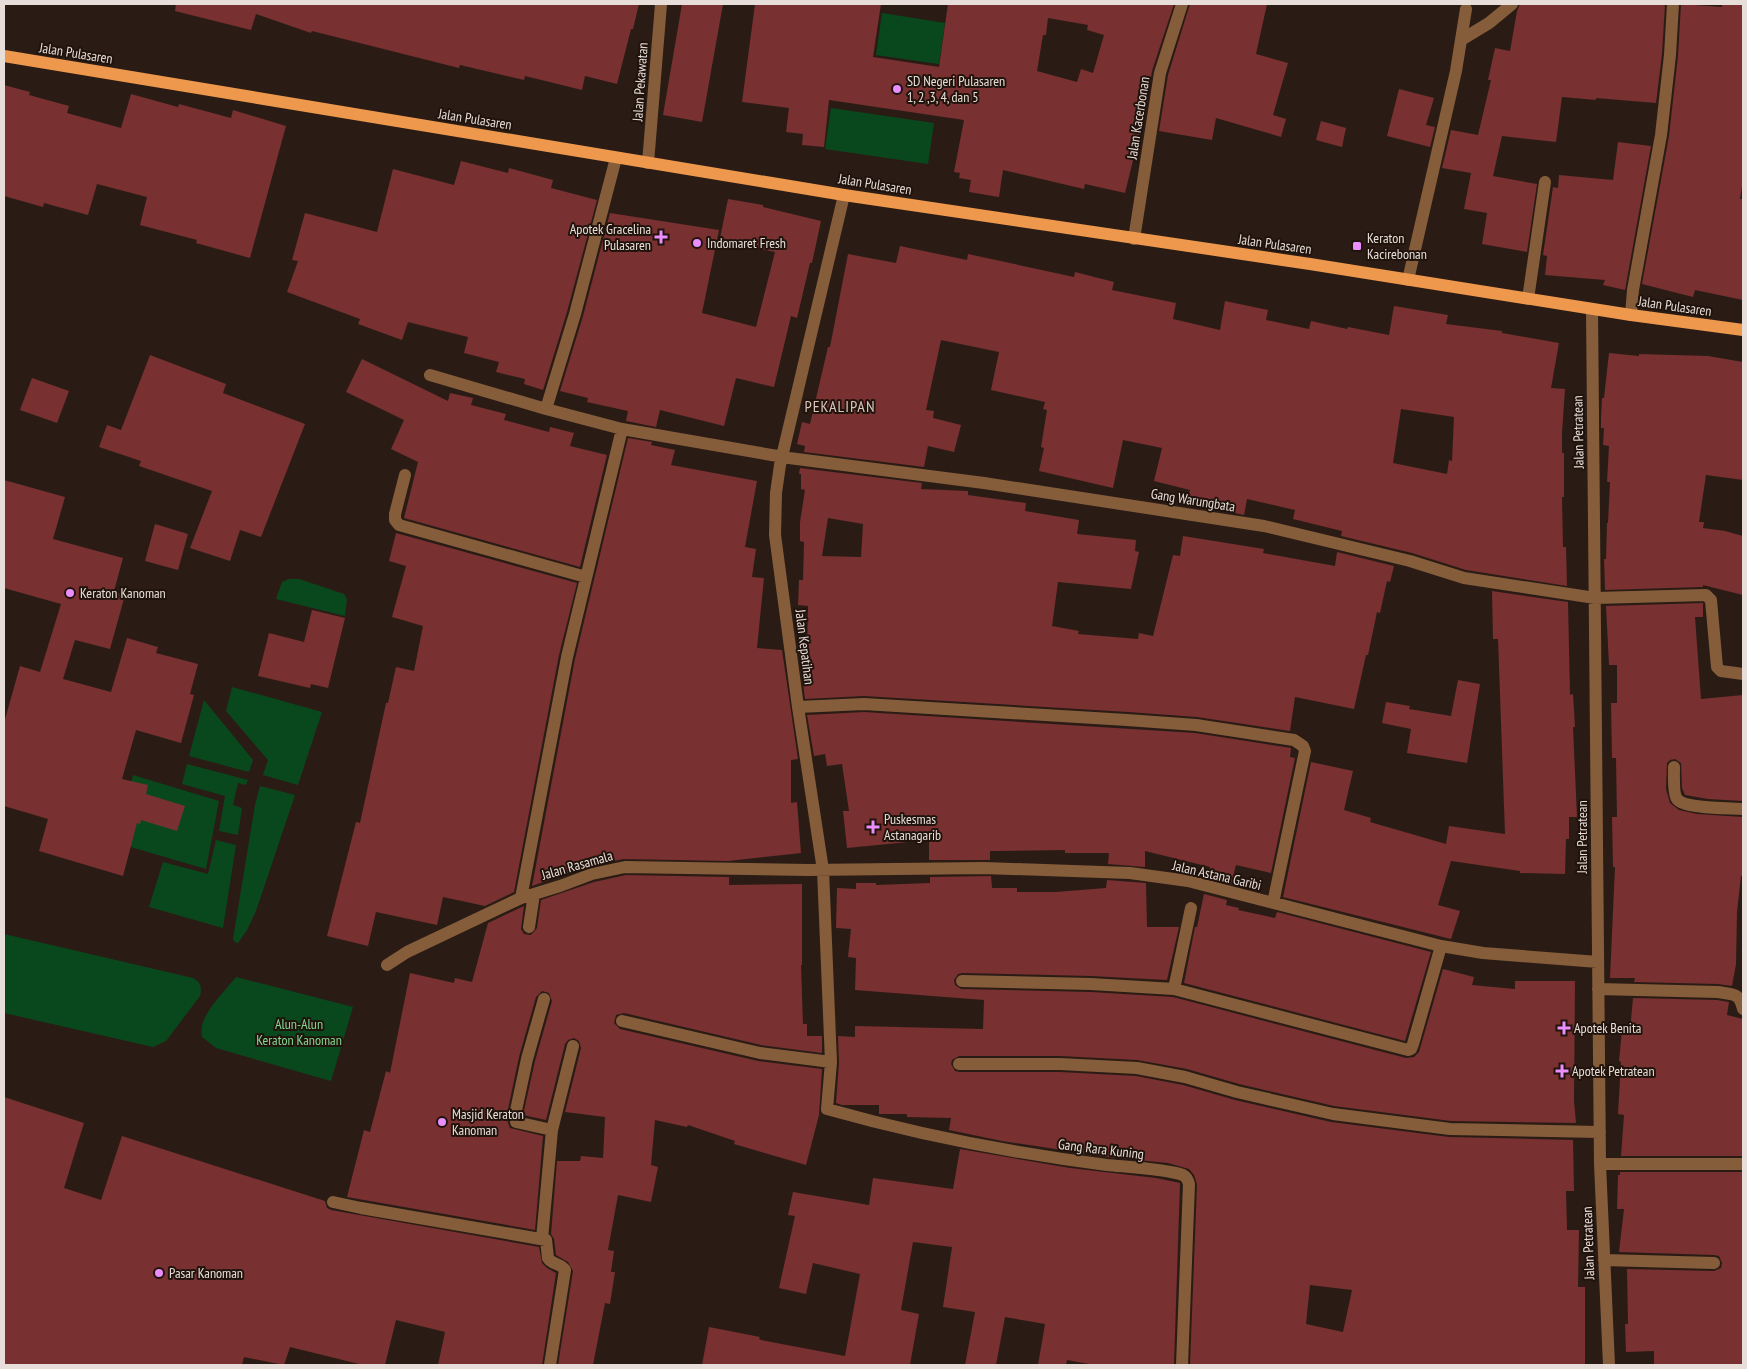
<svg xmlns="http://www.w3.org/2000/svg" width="1747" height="1369" viewBox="0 0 1747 1369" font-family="'PT Sans Narrow',sans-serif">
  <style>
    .green { fill: #09481d }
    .building { fill: #783030; fill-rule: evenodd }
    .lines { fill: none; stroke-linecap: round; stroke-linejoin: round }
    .minor { stroke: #865d3b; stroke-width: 12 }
    .primary { stroke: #ee984d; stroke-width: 12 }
    .poi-dot { fill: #ea8dfd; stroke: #20130c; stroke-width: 2 }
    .labels { text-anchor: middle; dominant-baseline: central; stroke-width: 4; stroke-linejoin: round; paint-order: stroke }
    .street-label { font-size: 14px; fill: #e8ded9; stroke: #20130c }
    .poi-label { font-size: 14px; fill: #e8ded9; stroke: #20130c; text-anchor: start }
    .park-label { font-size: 14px; fill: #81d790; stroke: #20130c }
    .quarter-label { font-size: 16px; letter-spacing: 1px; fill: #d9c6bc; stroke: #20130c }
  </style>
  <rect width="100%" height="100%" fill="#2a1c15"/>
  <path class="green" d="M882,13L945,23L939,64L876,55Z
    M831,108L934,123L928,164L825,149Z
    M289,579H299L344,594L347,599L345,616L276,599L282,582Z
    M232,687L322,712L298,785L263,775L268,760L226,711Z
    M204,700L253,760L249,772L189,756Z
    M187,764L248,780L246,785L238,783L233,805L242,808L238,835L219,831L225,796L182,784Z
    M133,775L219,801L206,869L117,843Z
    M260,786L295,795L256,911L247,930L238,943L235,942L233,939L255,805Z
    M216,840L236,845L223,928L149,907L163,862L208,874Z
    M4,934L193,978C201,982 202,988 200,996L166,1041L153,1047L4,1013Z
    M236,977L353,1007L331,1081L216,1048L202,1037C197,1016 224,993 236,977Z"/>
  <path class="building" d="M176,4H639L633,29H631L617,84L585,76L582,90L525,76L524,80L460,65L459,68L312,31L311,33L256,14L251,30L175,11Z
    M682,4H723L702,122L663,115Z
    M755,4H881L873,57L939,67L948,4H1174L1152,71L1143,128H1141L1125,193L1085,184L1084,189L1003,170L999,197L969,192L971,180L959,178L960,173L954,172L964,120L829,100L824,147L802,145L803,134L786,132L789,108L742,102ZM1048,18L1088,25L1087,30L1104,35L1093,73L1081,69L1077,82L1037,71L1043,35H1046Z
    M1190,4H1267L1256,54L1288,63L1273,115L1286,119L1281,137L1216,118L1212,140L1159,131L1168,75Z
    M1520,4H1665L1662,54L1656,103L1596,98V100L1562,97L1556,142L1502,136L1493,176L1537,184L1527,252L1482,244L1487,213L1464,209L1471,173L1442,168L1451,130L1478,135L1491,80H1488L1495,48L1510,51L1517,11Z
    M1681,4L1722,7V4H1743V180L1740,199H1743V300L1695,290L1693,297L1642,284L1669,136L1678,56Z
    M4,85L30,92L29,95L69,106L67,113L121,128L131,94L178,107L179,104L231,118L233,110L286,126L250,258L196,243L197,240L140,225L147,197L97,184L88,215L44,203L43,207L4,196Z
    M1399,89L1434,98L1426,125L1435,127L1430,147L1387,136Z
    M1321,121L1346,128L1342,147L1316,140Z
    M1618,142L1651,146L1625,290L1603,285L1605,280L1545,275L1547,256L1543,255L1553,187L1558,188L1559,175L1613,180Z
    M461,161L508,173L509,168L553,180L551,188L597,200L567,312L543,390L524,384L525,379L496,372L499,362L464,353L468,337L408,322L402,340L358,324L360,319L287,292L298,261L292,260L305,213L377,232L393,169L454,185Z
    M728,199L763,205V207L821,221L812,263H810L797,318L791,316L774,387L736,378L724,426L660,410L656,427L626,421L628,411L587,402L588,398L560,391L583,316L610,213L719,230L702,313L756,327L775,252L756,248V245L720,238Z
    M900,246L967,260L968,254L1074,277L1075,272L1114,282L1112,290L1176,303L1173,319L1220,330L1225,301L1268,310L1266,320L1309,329L1311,321L1347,329L1348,327L1389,335L1394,306L1448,315L1446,324L1502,331V333L1559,343L1551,388L1565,389L1562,433V453H1564V497H1562L1563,547H1566L1567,586L1466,570L1412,553L1341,536L1342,531L1293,519L1295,510L1247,499L1244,515L1187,502L1190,490L1154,481L1162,448L1123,440L1113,488L1039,471L1044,448L1041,447L1047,410L1043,409L1045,402L991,390L999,352L941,340L926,410L934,411L933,418L961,425L954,452L928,446L924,467L804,452L805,446L797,444L802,422L810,424L828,347H830L848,254L896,263ZM1401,409L1454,417L1452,461L1449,460L1447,474L1393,463Z
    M1609,353L1639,356V354L1708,356L1743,362V480L1706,475L1699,522H1704L1703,528L1725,531L1743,536V595L1703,585V587L1605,590L1604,559H1606L1607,523H1608L1610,482H1607L1609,446L1603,445L1604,428H1601V418L1602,398H1604Z
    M150,355L226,384L223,393L305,424L261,537L240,530L230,561L190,548L212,491L139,466L141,461L99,447L107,425L121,430Z
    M362,359L448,401L450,393L473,398L471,405L506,414L504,420L549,432L550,427L574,433L570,446L607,455L580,567L404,518L418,462L391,449L404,420L346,392Z
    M32,378L69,391L57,423L20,410Z
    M628,438L652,442L651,445L675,450L671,465L757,481L745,547L756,549L752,577L764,578L757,648L782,650L798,759L791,760V803L797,802L801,853L728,861L623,859L589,866L532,886L575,659Z
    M800,468L922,483L921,489L968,491V495L1026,503L1025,511L1079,520L1077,534L1136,540L1135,551L1139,552L1131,589L1058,582L1052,626L1079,631L1078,634L1138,639L1139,633L1153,636L1173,555L1180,556L1183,536L1264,549L1263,553L1335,566L1337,552L1394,566L1390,582L1387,581L1380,613L1377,612L1368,655H1366L1354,709L1295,697L1290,731L1197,717L1128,712L864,696L805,699L799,652L807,653L808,606L798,605L799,580H803L804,542L800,541V522L805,490L801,489V474H799ZM828,518L863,524L861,557L822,556Z
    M4,480L65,497L53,539L123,558L114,591L125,595L110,649L75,640L63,679L111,692L127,638L158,647L156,653L198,664L190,694L194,695L181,743L136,730L122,779L148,785L146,794L185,806L177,831L141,820L140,824L137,823L123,876L39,851L48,819L4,806V723L20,666L40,672L61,604L4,588Z
    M155,524L188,534L178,570L145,561Z
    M396,533L577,583L559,655L514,892L485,906L443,897L437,925L376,912L368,946L327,936L356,822L360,823L386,703H388L396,667L414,671L423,626L392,617L406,566L389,561Z
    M1492,591L1568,602L1570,695L1573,694L1575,727H1573L1577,817H1569V839H1566L1565,874L1520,873V871L1451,861L1438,905L1460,911L1451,939L1283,897L1311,762L1353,771L1344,810L1371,818L1370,822L1446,844L1449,826L1505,834L1498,639H1493Z
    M1703,603V617H1695L1701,699L1743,695V801L1708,799L1685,795L1682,788L1681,763L1675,759L1670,760L1667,763L1666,789L1670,803L1679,810L1697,814L1743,817V876H1741L1737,912L1736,964L1732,986L1718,984L1634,982L1635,978H1610L1615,867H1613L1612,817H1617L1616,758H1612L1611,703H1617V665H1609L1606,606Z
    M312,610L345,618L328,688L311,684L310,688L258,676L269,633L304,642Z
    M1458,680L1480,684L1467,763L1407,753L1411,729L1382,723L1386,702L1410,706L1409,709L1451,716Z
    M864,712L1195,733L1291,748L1290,757L1295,758L1271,873L1236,865L1231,884L1208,878L1210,867L1145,851V867L1108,864L1109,853H1065V850L990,851V860H929V840L847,848L843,811H849L842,764L827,766L825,754L814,756L807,715Z
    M626,875L729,877V885L802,884V965H801L803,1024H807V1036H822V1053L761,1045L624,1013L616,1015L614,1023L620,1029L758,1061L822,1069L819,1115L806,1165L734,1144L735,1141L688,1125L687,1127L655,1120L651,1165L658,1167L651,1202L618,1195L608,1250L614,1251L611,1272H615L610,1304L605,1303L593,1365H558L573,1271L568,1262L556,1255L554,1239L551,1234L557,1161H580L581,1156L603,1158L605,1117L565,1112L581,1048L579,1041L574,1038L568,1040L565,1044L546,1120L523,1115L535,1061L552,1001L549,993L542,991L536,997L519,1057L507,1114L508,1123L510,1128L543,1136L535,1230L347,1197L364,1130L370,1132L386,1071L390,1073L410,973L454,983L455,978L472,982L488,923L524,906L521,929L524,934L531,935L537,928L541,900L594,882Z
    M991,876L992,888H1017V892H1056L1106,888L1107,880L1146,883L1147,927H1179L1167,980L1091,976L962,973L958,974L954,980L955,985L961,989L1091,992L1173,997L1406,1058L1414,1057L1419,1052L1443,969L1474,977L1472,985L1515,989V981H1575L1574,1101L1576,1123L1451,1121L1334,1106L1239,1084L1187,1069L1137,1060L1060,1056H959L952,1060L951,1064L955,1071L959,1072H1060L1136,1076L1183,1085L1235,1100L1331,1122L1449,1137L1573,1140L1574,1191H1566L1567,1230H1579L1578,1287H1585V1365H1190L1197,1184L1194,1175L1189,1169L1168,1163L1108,1157L1002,1141L949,1130L951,1118L907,1117V1114H879V1105H842L836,1103L839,1063L838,1036L855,1037V1026L983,1029L984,1000L855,990L856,958L848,957L851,929L836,928L837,888L856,889V883H876V885L930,883V877ZM1310,1285L1352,1290L1343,1332L1306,1324Z
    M1204,894L1227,900L1226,905L1239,908L1238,910L1275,918L1277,912L1431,952L1405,1041L1184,983L1195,927H1197Z
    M1633,998L1717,1000L1729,1002L1727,1015L1743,1019V1156H1621L1624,1115L1618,1114L1621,1062L1619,1061L1622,1030L1630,1031Z
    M4,1097L84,1123L64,1188L101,1200L122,1136L325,1201L327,1208L331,1210L539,1247L542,1263L547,1268L556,1273L542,1365H438L445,1332L396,1320L385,1365H363L290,1347L284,1365L244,1357L242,1365H4Z
    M960,1149L1070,1168L1156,1178L1180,1183L1174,1365H1094L1067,1360L1066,1365H1038L1045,1324L1005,1317L996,1365H965L975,1312L943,1307L952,1247L913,1242L901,1310L919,1314L910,1365H702L709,1327L760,1337L759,1339L761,1340L845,1356L860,1274L813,1263L806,1294L779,1288L795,1216L788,1215L793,1192L869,1205L873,1178L953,1189Z
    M1620,1172H1743V1365H1654V1351L1626,1352L1625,1324H1628L1627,1269L1714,1271L1721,1268L1722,1263L1719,1256L1714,1255L1619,1252L1624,1209H1617L1618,1175H1620Z"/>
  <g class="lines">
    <path class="minor" d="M1461,40L1489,23L1512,4
      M648,163L661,4
      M844,195L780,465L776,493L775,535L798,707L823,870L831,1062L827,1109C919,1135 1012,1153 1107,1165C1127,1167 1166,1169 1183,1175C1187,1177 1188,1180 1189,1184L1182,1365
      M1134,239L1160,73L1182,4
      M1408,280L1456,71L1466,9
      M1528,299L1545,182
      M1592,309L1600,1164L1609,1365
      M1631,315L1633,290L1661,135L1670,55L1673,4
      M430,375L546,409L622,429L789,458L984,483L1264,526L1410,561L1464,578L1595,598L1706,595L1711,600L1717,667L1721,671L1743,674
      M546,409L575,314L616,158
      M405,475L395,514V520L399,525L586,577
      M798,707L864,704L1127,720L1196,725L1294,740L1303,746L1305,751L1273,903
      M1674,767C1674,774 1673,794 1677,799C1684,809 1730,808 1743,809
      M521,898L567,657L622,429
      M529,927L534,894
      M387,965L407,952L521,898L560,886L592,874L625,867L808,870L984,868L1130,873L1188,881L1441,946L1483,953L1598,962
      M962,981L1091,984L1174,989L1408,1050L1411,1049L1413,1044L1441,946
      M1174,989L1191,908
      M1598,989L1718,992C1734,995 1739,992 1743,1009
      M544,999L527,1059L515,1115L516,1122L552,1130
      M622,1021L760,1053L831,1062
      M959,1064H1060L1137,1068L1185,1077L1237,1092L1333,1114L1450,1129L1600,1132
      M1600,1164H1743
      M333,1202L361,1208L546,1240L548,1258C552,1265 561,1263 565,1270L550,1365
      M542,1239L552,1130L573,1046
      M1604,1260L1714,1263"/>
    <path class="primary" d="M4,56L844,195L1310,264L1631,315L1743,330"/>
  </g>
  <g class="poi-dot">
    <circle cx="897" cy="89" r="5"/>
    <path d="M658.5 229.5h5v5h5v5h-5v5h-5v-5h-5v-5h5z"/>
    <circle cx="697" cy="243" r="5"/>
    <rect x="1352" y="241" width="10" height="10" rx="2.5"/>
    <circle cx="70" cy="593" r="5"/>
    <path d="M870.5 819.5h5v5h5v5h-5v5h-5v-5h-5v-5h5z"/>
    <path d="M1561.5 1020.5h5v5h5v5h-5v5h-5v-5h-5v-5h5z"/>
    <path d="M1559.5 1063.5h5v5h5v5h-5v5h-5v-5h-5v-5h5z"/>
    <circle cx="442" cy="1122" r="5"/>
    <circle cx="159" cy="1273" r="5"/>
  </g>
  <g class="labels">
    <g class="street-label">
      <text transform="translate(76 53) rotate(9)">Jalan Pulasaren</text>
      <text transform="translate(640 82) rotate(-86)">Jalan Pekawatan</text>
      <text transform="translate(1138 118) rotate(-81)">Jalan Kacerbonan</text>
      <text transform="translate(475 119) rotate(9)">Jalan Pulasaren</text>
      <text transform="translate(875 184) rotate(9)">Jalan Pulasaren</text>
      <text transform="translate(1275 244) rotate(8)">Jalan Pulasaren</text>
      <text transform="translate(1675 306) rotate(8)">Jalan Pulasaren</text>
      <text transform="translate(1578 432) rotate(-91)">Jalan Petratean</text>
      <text transform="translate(1193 500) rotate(9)">Gang Warungbata</text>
      <text transform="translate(805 647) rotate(83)">Jalan Kepatihan</text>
      <text transform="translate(1582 837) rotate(-90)">Jalan Petratean</text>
      <text transform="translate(577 865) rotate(-16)">Jalan Rasamala</text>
      <text transform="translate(1217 875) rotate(13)">Jalan Astana Garibi</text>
      <text transform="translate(1101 1149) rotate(7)">Gang Rara Kuning</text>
      <text transform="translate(1588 1243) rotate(-92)">Jalan Petratean</text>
    </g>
    <g class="poi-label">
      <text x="907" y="81">SD Negeri Pulasaren<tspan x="907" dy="16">1, 2 ,3, 4, dan 5</tspan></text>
      <text x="651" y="229" text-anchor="end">Apotek Gracelina<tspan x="651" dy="16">Pulasaren</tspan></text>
      <text x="1367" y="238">Keraton<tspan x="1367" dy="16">Kacirebonan</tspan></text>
      <text x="707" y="243">Indomaret Fresh</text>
      <text x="80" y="593">Keraton Kanoman</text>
      <text x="884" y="819">Puskesmas<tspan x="884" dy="16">Astanagarib</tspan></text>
      <text x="1574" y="1028">Apotek Benita</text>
      <text x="1572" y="1071">Apotek Petratean</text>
      <text x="452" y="1114">Masjid Keraton<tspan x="452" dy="16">Kanoman</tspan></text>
      <text x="169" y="1273">Pasar Kanoman</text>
    </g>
    <g class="park-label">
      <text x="299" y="1024">Alun-Alun<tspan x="299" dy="16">Keraton Kanoman</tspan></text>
    </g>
    <g class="quarter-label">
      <text x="840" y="406">PEKALIPAN</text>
    </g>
  </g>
  <rect width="1747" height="1369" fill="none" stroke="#e8ded9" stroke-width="10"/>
</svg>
